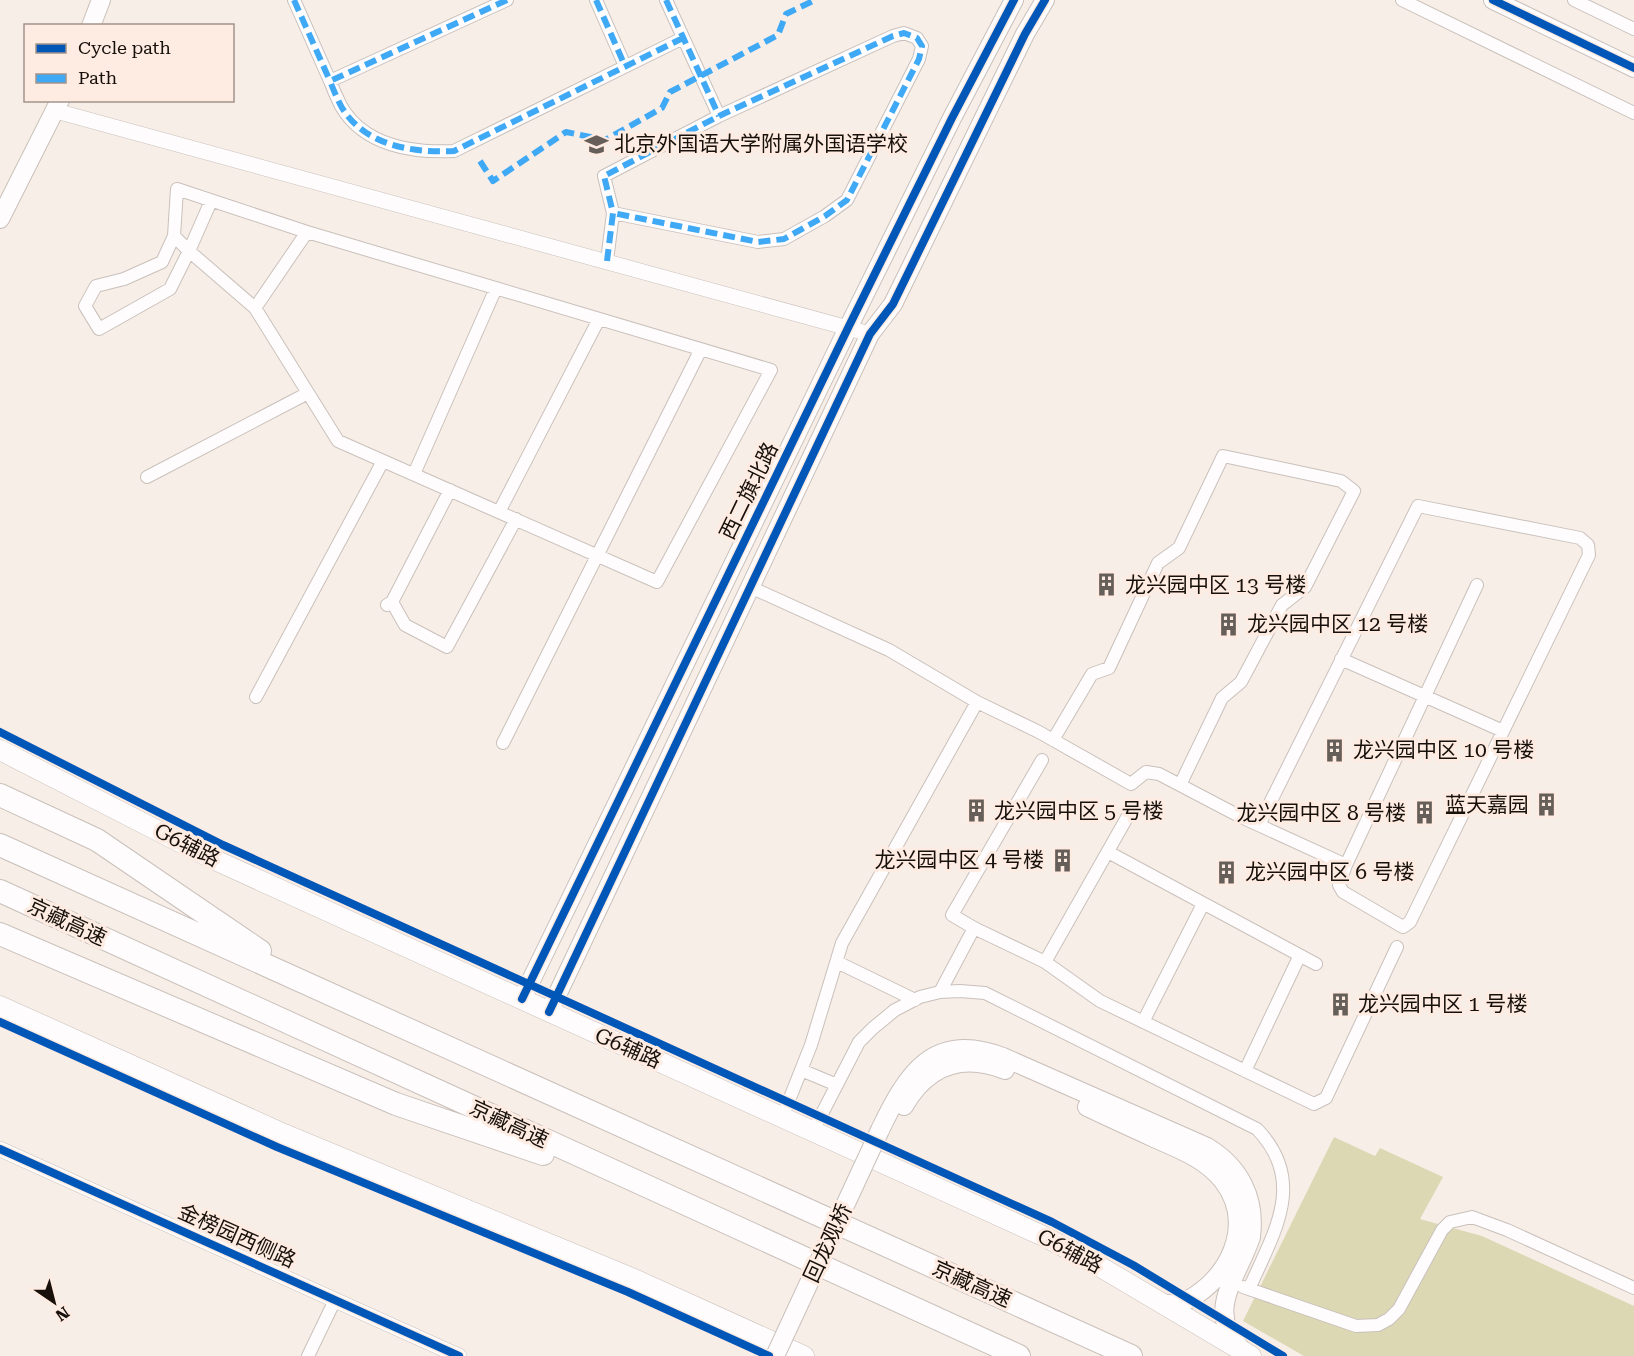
<svg xmlns="http://www.w3.org/2000/svg" width="1634" height="1356" viewBox="0 0 1634 1356" font-family="'Roboto Serif','Noto Sans SC',serif">
  <style>
    .green { fill: #ddd8b4 }
    .lines { fill: none; stroke-linecap: round; stroke-linejoin: round }
    .minor-casing { stroke: #c9c0bb; stroke-width: 14 }
    .tertiary-casing { stroke: #c9c0bb; stroke-width: 16 }
    .secondary-casing { stroke: #c9c0bb; stroke-width: 20 }
    .primary-casing { stroke: #c9c0bb; stroke-width: 21 }
    .motorway-casing { stroke: #c9c0bb; stroke-width: 24 }
    .minor { stroke: #fefcfc; stroke-width: 12 }
    .tertiary { stroke: #fefcfc; stroke-width: 15 }
    .secondary { stroke: #fefcfc; stroke-width: 18 }
    .primary { stroke: #fefcfc; stroke-width: 20 }
    .motorway { stroke: #fefcfc; stroke-width: 22 }
    .secondary-bridge-casing { stroke: #c9c0bb; stroke-width: 20; stroke-linecap: butt }
    .secondary-bridge { stroke: #fefcfc; stroke-width: 18 }
    .quiet { stroke: #3fa9f5; stroke-width: 6; stroke-dasharray: 12 6; stroke-linecap: butt }
    .cycleway-casing { stroke: #feece2; stroke-width: 11 }
    .cycleway { stroke: #0057b8; stroke-width: 8 }
    .labels { text-anchor: middle; dominant-baseline: central; stroke-width: 6; stroke-linejoin: round; paint-order: stroke }
    .poi-label { font-size: 21px; fill: #17100b; stroke: #feece2; text-anchor: start }
    .street-label { font-size: 21px; fill: #17100b; stroke: #feece2 }
  </style>
  <rect width="100%" height="100%" fill="#f8eee8"/>
  <path class="green" d="M1334,1137L1375,1156L1380,1148L1443,1177L1420,1219L1482,1236L1634,1306V1356H1304L1243,1321Z"/>
  <g class="lines">
    <defs>
      <path id="minor" d="M294,0L330,81
        M507,0L330,81C333,89 337,98 341,106C364,146 413,153 454,151L683,38
        M596,0L625,66
        M666,0L719,116
        M1402,0L1634,113
        M1574,0L1634,29
        M211,201L189,251L174,236L162,262L124,279L96,286L85,306L99,329L170,289L189,251L255,308
        M307,232L771,370L657,582L338,441L255,308Z
        M174,236L177,189L307,232
        M607,261L613,213L604,176L719,116L893,36L904,33L917,38L922,46L919,59L847,200L825,216L784,239L758,242L613,213
        M414,474L496,288
        M147,477L308,393
        M499,512L599,319
        M750,587L889,650L977,702L1039,732L1131,784L1146,772L1159,774L1241,817L1346,865L1477,585
        M392,602L405,625L447,647L516,519
        M387,605L392,602L450,490
        M1341,659L1503,731
        M256,697L383,461
        M1053,740L1092,674L1109,668L1158,563L1179,548L1223,456L1341,481L1354,491L1305,587L1282,605L1241,682L1222,698L1180,785
        M503,743L701,349
        M1259,825L1418,506L1580,538L1588,545L1589,555L1410,922L1403,927L1343,892L1339,885L1346,865
        M1108,852L1316,964
        M974,928L952,915L1042,760
        M837,962L915,1000
        M1045,962L1129,814
        M940,992L974,928L1045,962L1100,1001L1314,1104L1326,1098L1397,947
        M1143,1022L1203,904
        M801,1070L837,1085
        M1245,1071L1299,957
        M782,1118L811,1045L842,943L977,702
        M813,1131L859,1042L873,1028L895,1010L920,997L940,992L960,991L985,993L1257,1129C1308,1182 1273,1234 1249,1289
        M1243,1287L1356,1326L1378,1325L1389,1319L1399,1309L1442,1230L1450,1222L1472,1217L1507,1230L1634,1288
        M308,1356L335,1300"/>
      <path id="tertiary" d="M56,111L870,334
        M0,1149L459,1356"/>
      <path id="secondary" d="M1493,0L1634,68
        M91,26L101,0
        M0,219L60,100
        M522,999L848,328L952,118L1014,0
        M549,1012L870,334L893,304L1025,34L1045,0
        M904,1106C927,1066 962,1053 1005,1070
        M1087,1107C1110,1118 1132,1128 1154,1138C1179,1149 1206,1159 1223,1181C1253,1220 1234,1270 1196,1295C1184,1303 1172,1308 1158,1301
        M880,1130C907,1074 933,1030 1003,1057L1207,1147C1240,1167 1256,1198 1251,1237C1238,1277 1204,1311 1241,1349"/>
      <path id="primary" d="M0,750L215,860L1041,1235L1087,1259L1251,1356
        M0,1006L284,1134L634,1279L804,1356"/>
      <path id="motorway" d="M0,795L97,840L260,951
        M0,845L1131,1356
        M0,891L1019,1356
        M0,934L396,1104L543,1154"/>
    </defs>
    <use href="#minor" class="minor-casing"/>
    <use href="#tertiary" class="tertiary-casing"/>
    <use href="#secondary" class="secondary-casing"/>
    <use href="#primary" class="primary-casing"/>
    <use href="#motorway" class="motorway-casing"/>
    <use href="#minor" class="minor"/>
    <use href="#tertiary" class="tertiary"/>
    <use href="#secondary" class="secondary"/>
    <use href="#primary" class="primary"/>
    <use href="#motorway" class="motorway"/>
    <defs>
      <path id="secondary-bridge" d="M775,1356L880,1130"/>
    </defs>
    <use href="#secondary-bridge" class="secondary-bridge-casing"/>
    <use href="#secondary-bridge" class="secondary-bridge"/>
    <path class="quiet" d="M294,0L330,81
      M507,0L330,81C333,89 337,98 341,106C364,146 413,153 454,151L683,38
      M596,0L625,66
      M666,0L719,116
      M480,161L493,181L566,132L605,140L662,108L670,92L778,35L786,14L815,0
      M607,261L613,213L604,176L719,116L893,36L904,33L917,38L922,46L919,59L847,200L825,216L784,239L758,242L613,213"/>
    <defs>
      <path id="cycleway" d="M1493,0L1634,68
        M0,732L223,845L1052,1222L1133,1265L1283,1356
        M522,999L848,328L952,118L1014,0
        M549,1012L870,334L893,304L1025,34L1045,0
        M0,1022L277,1147L628,1292L769,1356
        M0,1149L459,1356"/>
    </defs>
    <use href="#cycleway" class="cycleway-casing"/>
    <use href="#cycleway" class="cycleway"/>
  </g>
  <defs>
    <symbol id="school-bare" viewBox="-9 -9 18 18"><path d="M0-5L7-2L0 1L-7-2ZM-4 1L0 2.5L4 1V4Q0 6-4 4Z" fill="#665e58" stroke="#feece2" stroke-width="2.5" paint-order="stroke"/></symbol>
    <symbol id="building-bare" viewBox="-9 -9 18 18"><path d="M-4-6H4V6H1V3H-1V6H-4ZM-2.5-4.3h1.7v1.8h-1.7ZM.8-4.3h1.7v1.8H.8ZM-2.5-1h1.7V.8h-1.7ZM.8-1h1.7V.8H.8Z" fill="#665e58" stroke="#feece2" stroke-width="2.5" paint-order="stroke"/></symbol>
  </defs>
  <g fill-rule="evenodd">
    <use href="#school-bare" x="580" y="128" width="33" height="33"/>
    <use href="#building-bare" x="1090" y="568" width="33" height="33"/>
    <use href="#building-bare" x="1212" y="608" width="33" height="33"/>
    <use href="#building-bare" x="1318" y="734" width="33" height="33"/>
    <use href="#building-bare" x="1530" y="788" width="33" height="33"/>
    <use href="#building-bare" x="960" y="794" width="33" height="33"/>
    <use href="#building-bare" x="1408" y="796" width="33" height="33"/>
    <use href="#building-bare" x="1046" y="844" width="33" height="33"/>
    <use href="#building-bare" x="1210" y="856" width="33" height="33"/>
    <use href="#building-bare" x="1324" y="988" width="33" height="33"/>
  </g>
  <g class="labels">
    <g class="poi-label">
      <text x="614" y="144">北京外国语大学附属外国语学校</text>
      <text x="1125" y="585">龙兴园中区 13 号楼</text>
      <text x="1247" y="624">龙兴园中区 12 号楼</text>
      <text x="1353" y="750">龙兴园中区 10 号楼</text>
      <text x="1529" y="805" text-anchor="end">蓝天嘉园</text>
      <text x="994" y="811">龙兴园中区 5 号楼</text>
      <text x="1406" y="813" text-anchor="end">龙兴园中区 8 号楼</text>
      <text x="1044" y="860" text-anchor="end">龙兴园中区 4 号楼</text>
      <text x="1245" y="872">龙兴园中区 6 号楼</text>
      <text x="1358" y="1004">龙兴园中区 1 号楼</text>
    </g>
    <g class="street-label">
      <text transform="translate(749 491) rotate(-64)">西二旗北路</text>
      <text transform="translate(187 845) rotate(27)">G6辅路</text>
      <text transform="translate(67 922) rotate(25)">京藏高速</text>
      <text transform="translate(628 1048) rotate(24)">G6辅路</text>
      <text transform="translate(509 1124) rotate(25)">京藏高速</text>
      <text transform="translate(237 1236) rotate(24)">金榜园西侧路</text>
      <text transform="translate(828 1243) rotate(-65)">回龙观桥</text>
      <text transform="translate(1070 1251) rotate(28)">G6辅路</text>
      <text transform="translate(972 1284) rotate(24)">京藏高速</text>
    </g>
  </g>
  <rect x="24" y="24" width="210" height="78" fill="#feece2" stroke="#a2948c" stroke-width="1.5"/>
  <rect x="36" y="44" width="30" height="9" fill="#0057b8" stroke="#a2948c" stroke-width="1.5"/>
  <text x="78" y="54" font-size="18" fill="#17100b">Cycle path</text>
  <rect x="36" y="74" width="30" height="9" fill="#3fa9f5" stroke="#a2948c" stroke-width="1.5"/>
  <text x="78" y="84" font-size="18" fill="#17100b">Path</text>
  <g transform="translate(54 1302) rotate(145)" stroke="#feece2" stroke-width="4.5" paint-order="stroke">
  <path d="M0-4.5L10 22L0 15L-10 22Z" fill="#17100b"/>
  <text y="-9" font-size="16" font-weight="bold" text-anchor="middle" fill="#17100b">N</text>
  </g>
</svg>
